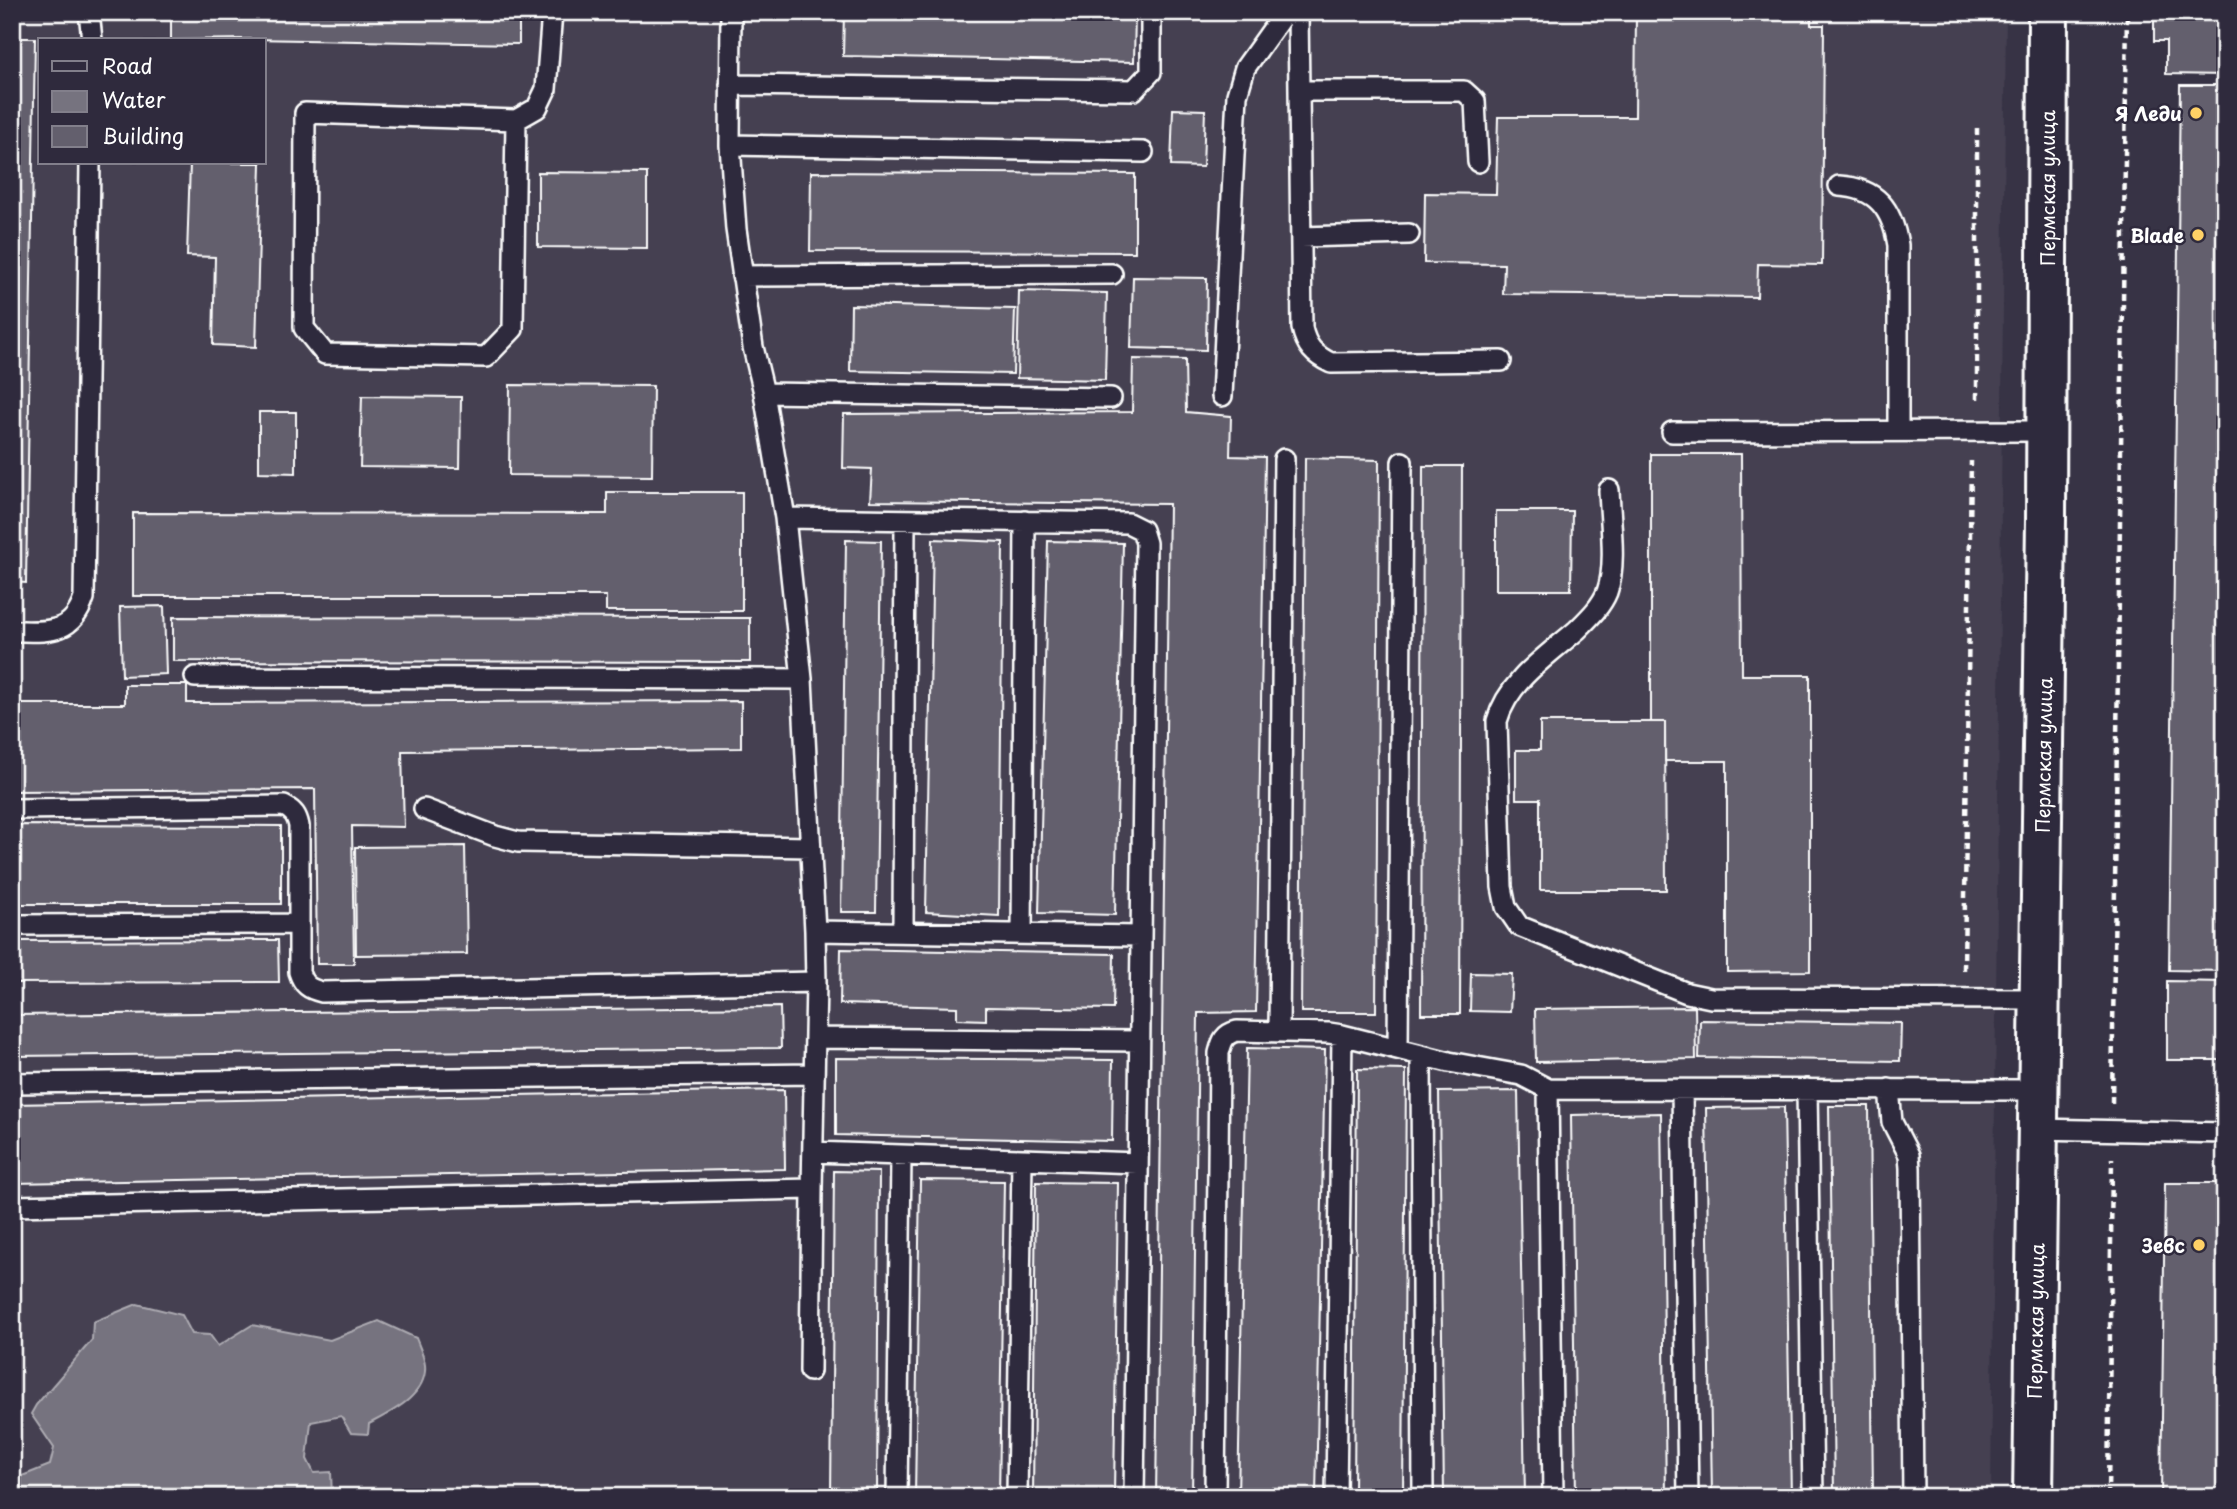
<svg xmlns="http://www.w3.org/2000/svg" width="2237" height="1509" viewBox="0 0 2237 1509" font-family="'Playpen Sans',sans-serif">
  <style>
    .built { fill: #444051; fill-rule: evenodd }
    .water { fill: #76737f; stroke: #adabb2; stroke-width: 2 }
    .building { fill: #635f6d; stroke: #fff; stroke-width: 2 }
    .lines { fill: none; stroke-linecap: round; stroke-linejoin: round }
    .lane-casing { stroke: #fff; stroke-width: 24 }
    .secondary-casing { stroke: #fff; stroke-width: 44 }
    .path { stroke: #fff; stroke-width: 4.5; stroke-dasharray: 7 5; stroke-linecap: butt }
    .lane { stroke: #2f2a3d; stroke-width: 19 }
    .secondary { stroke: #2f2a3d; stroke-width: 38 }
    .poi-dot { fill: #ffd166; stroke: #2f2a3d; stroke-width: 2.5 }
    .labels { text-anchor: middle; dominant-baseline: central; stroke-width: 5; stroke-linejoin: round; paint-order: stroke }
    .poi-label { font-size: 19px; font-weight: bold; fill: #fff; stroke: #2f2a3d; text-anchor: end }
    .street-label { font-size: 19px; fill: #fff; stroke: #2f2a3d }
  </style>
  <rect width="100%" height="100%" fill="#373345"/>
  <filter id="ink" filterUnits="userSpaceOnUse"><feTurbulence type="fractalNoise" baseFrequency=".0143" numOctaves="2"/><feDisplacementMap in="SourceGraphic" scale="14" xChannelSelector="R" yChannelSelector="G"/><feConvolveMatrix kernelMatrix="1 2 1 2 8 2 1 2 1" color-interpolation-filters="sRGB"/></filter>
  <g filter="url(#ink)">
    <path class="built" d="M12,12H2006L1991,1497H12ZM40,40H264V163H40Z"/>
    <path class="water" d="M137,1304L182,1315L192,1334L210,1335L218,1346L252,1325L330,1340L379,1321L416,1338C419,1346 424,1356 425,1365C428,1395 391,1412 369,1424L368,1434L351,1433L341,1416L311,1422L307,1459L314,1473L331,1472L332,1497H12V1480L50,1465L54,1448L31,1414L36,1405L92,1340L93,1322Z"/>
    <path class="building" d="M171,12H519V44L251,39L171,40Z
      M844,12H1135L1134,62L843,56Z
      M1636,12H1811V25H1824L1822,265L1758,264L1757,297L1503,294L1504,264L1424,263L1425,193L1496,194L1498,117H1635Z
      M2154,12H2225V75L2166,74V41H2154Z
      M12,38H35L26,583L12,582Z
      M2180,85H2225V971L2169,970Z
      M1173,109L1205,110L1203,167L1171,166Z
      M190,163H261L256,347L213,345L215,257L187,256Z
      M538,172L647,173V248L538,247Z
      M811,172L1135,174V252L810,251Z
      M1133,277L1207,278L1206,350L1131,348Z
      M1019,291L1107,293L1105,380L1017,378Z
      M851,305L1015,309L1013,374L850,371Z
      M1133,359L1185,360L1186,412L1231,416L1230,456L1265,457L1256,1012L1198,1013L1192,1497H1156L1169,504L870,501L872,469L843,468L844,414L1132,412Z
      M510,385L653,386L652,476L509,475Z
      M362,396L461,397L460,468L360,467Z
      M259,412H296V473L259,472Z
      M1651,454H1741L1742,675H1810V971L1727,972V761H1665V722H1651Z
      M1305,458L1379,460L1376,1012H1301Z
      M1423,466H1462L1460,1014H1421Z
      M607,492H742V611H606V596H133V513L607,514Z
      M1496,511H1572L1571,590H1496Z
      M933,539L1003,542L999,916L926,912Z
      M846,540L881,541L876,912H841Z
      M1048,541L1123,543L1115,915L1039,913Z
      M164,606L166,674L122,676L120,607Z
      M173,617L750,618V662L173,661Z
      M125,685H187V703L741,701V748L402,751L404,827L352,826L354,964H317L315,789L12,791V704H125Z
      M1540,722H1665L1666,890H1540V799H1516V750H1540Z
      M12,825L281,826V904H12Z
      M465,846L467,954L356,955L355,847Z
      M278,940L279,982L12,983V941Z
      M841,949L1114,954L1113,1009L986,1007V1020L957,1019V1007L840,1004Z
      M1471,973L1512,974L1510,1012L1470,1011Z
      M2167,981L2225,982V1060H2167Z
      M780,1007L781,1048L12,1056V1015Z
      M1695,1007L1696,1059L1536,1062L1535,1009Z
      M1700,1020L1901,1023L1900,1061L1699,1058Z
      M1247,1048L1325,1050L1316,1497H1238Z
      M836,1058L1113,1060L1112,1141L836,1135Z
      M1357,1069L1406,1070L1403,1497H1354Z
      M784,1090L785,1169L12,1183V1104Z
      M1518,1091L1525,1497H1444L1439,1092Z
      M1829,1106H1869L1873,1497H1834Z
      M1784,1107L1791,1497H1712L1706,1108Z
      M1661,1113L1666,1497H1576L1571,1115Z
      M834,1171L879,1172L877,1497H831Z
      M920,1180L1004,1181L999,1497H915Z
      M1036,1182L1118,1183L1114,1497H1033Z
      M2165,1183H2225V1497H2161Z"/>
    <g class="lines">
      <defs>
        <path id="lane" d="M89,12L92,40
          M731,12L730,145L736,229L753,347L764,393L785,518L1128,523L1142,530L1146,543L1134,1497
          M1298,12L1302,328C1306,346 1314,355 1331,363L1501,361
          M730,85L1134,90L1151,72V12
          M1299,91H1464L1475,101L1478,162
          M516,120L513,329L486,357L325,354L304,328L305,113L516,120L537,108L546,89L552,12
          M730,145L1143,152
          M1839,186C1877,188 1892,209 1898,245V431
          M1301,237L1409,234
          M742,276L1112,274
          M764,393L1111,398
          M1222,396L1237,95L1245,68L1285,12
          M1672,432L2046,431
          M1609,490C1610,520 1617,565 1607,592C1601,607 1588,619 1577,630C1547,656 1508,681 1497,721L1502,887L1506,907L1519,926L1687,993L1711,998L2039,999
          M785,518L802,679L815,931L816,982L812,1189
          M12,631C46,631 72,636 84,598L90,163
          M195,677L802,679
          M12,809L284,806C294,811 297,816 299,826V972C303,985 309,989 322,992L816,982
          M424,809L495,836L518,842L810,847
          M12,925L298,924
          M815,931L1140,936
          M903,932L905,520
          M1022,934L1025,521
          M1279,1032L1284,459
          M815,1038L1139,1041
          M1398,1049L1402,462
          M1421,1055L1423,1497
          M12,1083L814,1074
          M1548,1089L1553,1497
          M1807,1089L1813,1497
          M1889,1089L1892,1122L1909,1155L1910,1168L1913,1497
          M1682,1090L1688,1497
          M2037,1129L2225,1133
          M813,1152L1138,1163
          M12,1206L812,1189L810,1371
          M897,1497L901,1155
          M1017,1497L1022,1159
          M1215,1497L1219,1053C1222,1041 1224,1034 1237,1031L1329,1033L1342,1035L1449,1062L1521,1075L1548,1089L2038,1090
          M1336,1497L1342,1035"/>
        <path id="secondary" d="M2033,1497L2046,520L2048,12"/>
      </defs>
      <use href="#lane" class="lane-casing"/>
      <use href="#secondary" class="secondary-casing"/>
      <path class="path" d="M1977,128V404
        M1964,970L1971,461
        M2112,1103L2127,12
        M2108,1497L2112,1158"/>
      <use href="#lane" class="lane"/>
      <use href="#secondary" class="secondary"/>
    </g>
  </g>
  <g class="poi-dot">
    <circle cx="2196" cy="113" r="7"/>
    <circle cx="2198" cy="235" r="7"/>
    <circle cx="2199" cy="1245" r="7"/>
  </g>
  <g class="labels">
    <g class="poi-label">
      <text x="2182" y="113">Я Леди</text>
      <text x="2184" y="235">Blade</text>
      <text x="2185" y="1245">Зевс</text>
    </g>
    <g class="street-label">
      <text transform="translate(2047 188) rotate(-90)">Пермская улица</text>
      <text transform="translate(2043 755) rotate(-89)">Пермская улица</text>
      <text transform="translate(2035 1321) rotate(-89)">Пермская улица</text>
    </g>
  </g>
  <rect width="2237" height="1509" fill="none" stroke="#2f2a3d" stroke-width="42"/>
  <rect x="21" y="21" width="2195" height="1467" fill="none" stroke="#fff" stroke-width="2.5" filter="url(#ink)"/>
  <rect x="38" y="38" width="228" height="126" fill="#2f2a3d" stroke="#827f8b" stroke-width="2"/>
  <rect x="52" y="61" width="35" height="10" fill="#2f2a3d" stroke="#827f8b" stroke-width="2"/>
  <text x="102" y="74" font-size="21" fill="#ffffff">Road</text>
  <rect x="52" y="91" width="35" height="21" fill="#76737f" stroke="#827f8b" stroke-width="2"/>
  <text x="102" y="108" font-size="21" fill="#ffffff">Water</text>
  <rect x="52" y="126" width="35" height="21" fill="#635f6d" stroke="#827f8b" stroke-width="2"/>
  <text x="102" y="144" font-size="21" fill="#ffffff">Building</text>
</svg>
